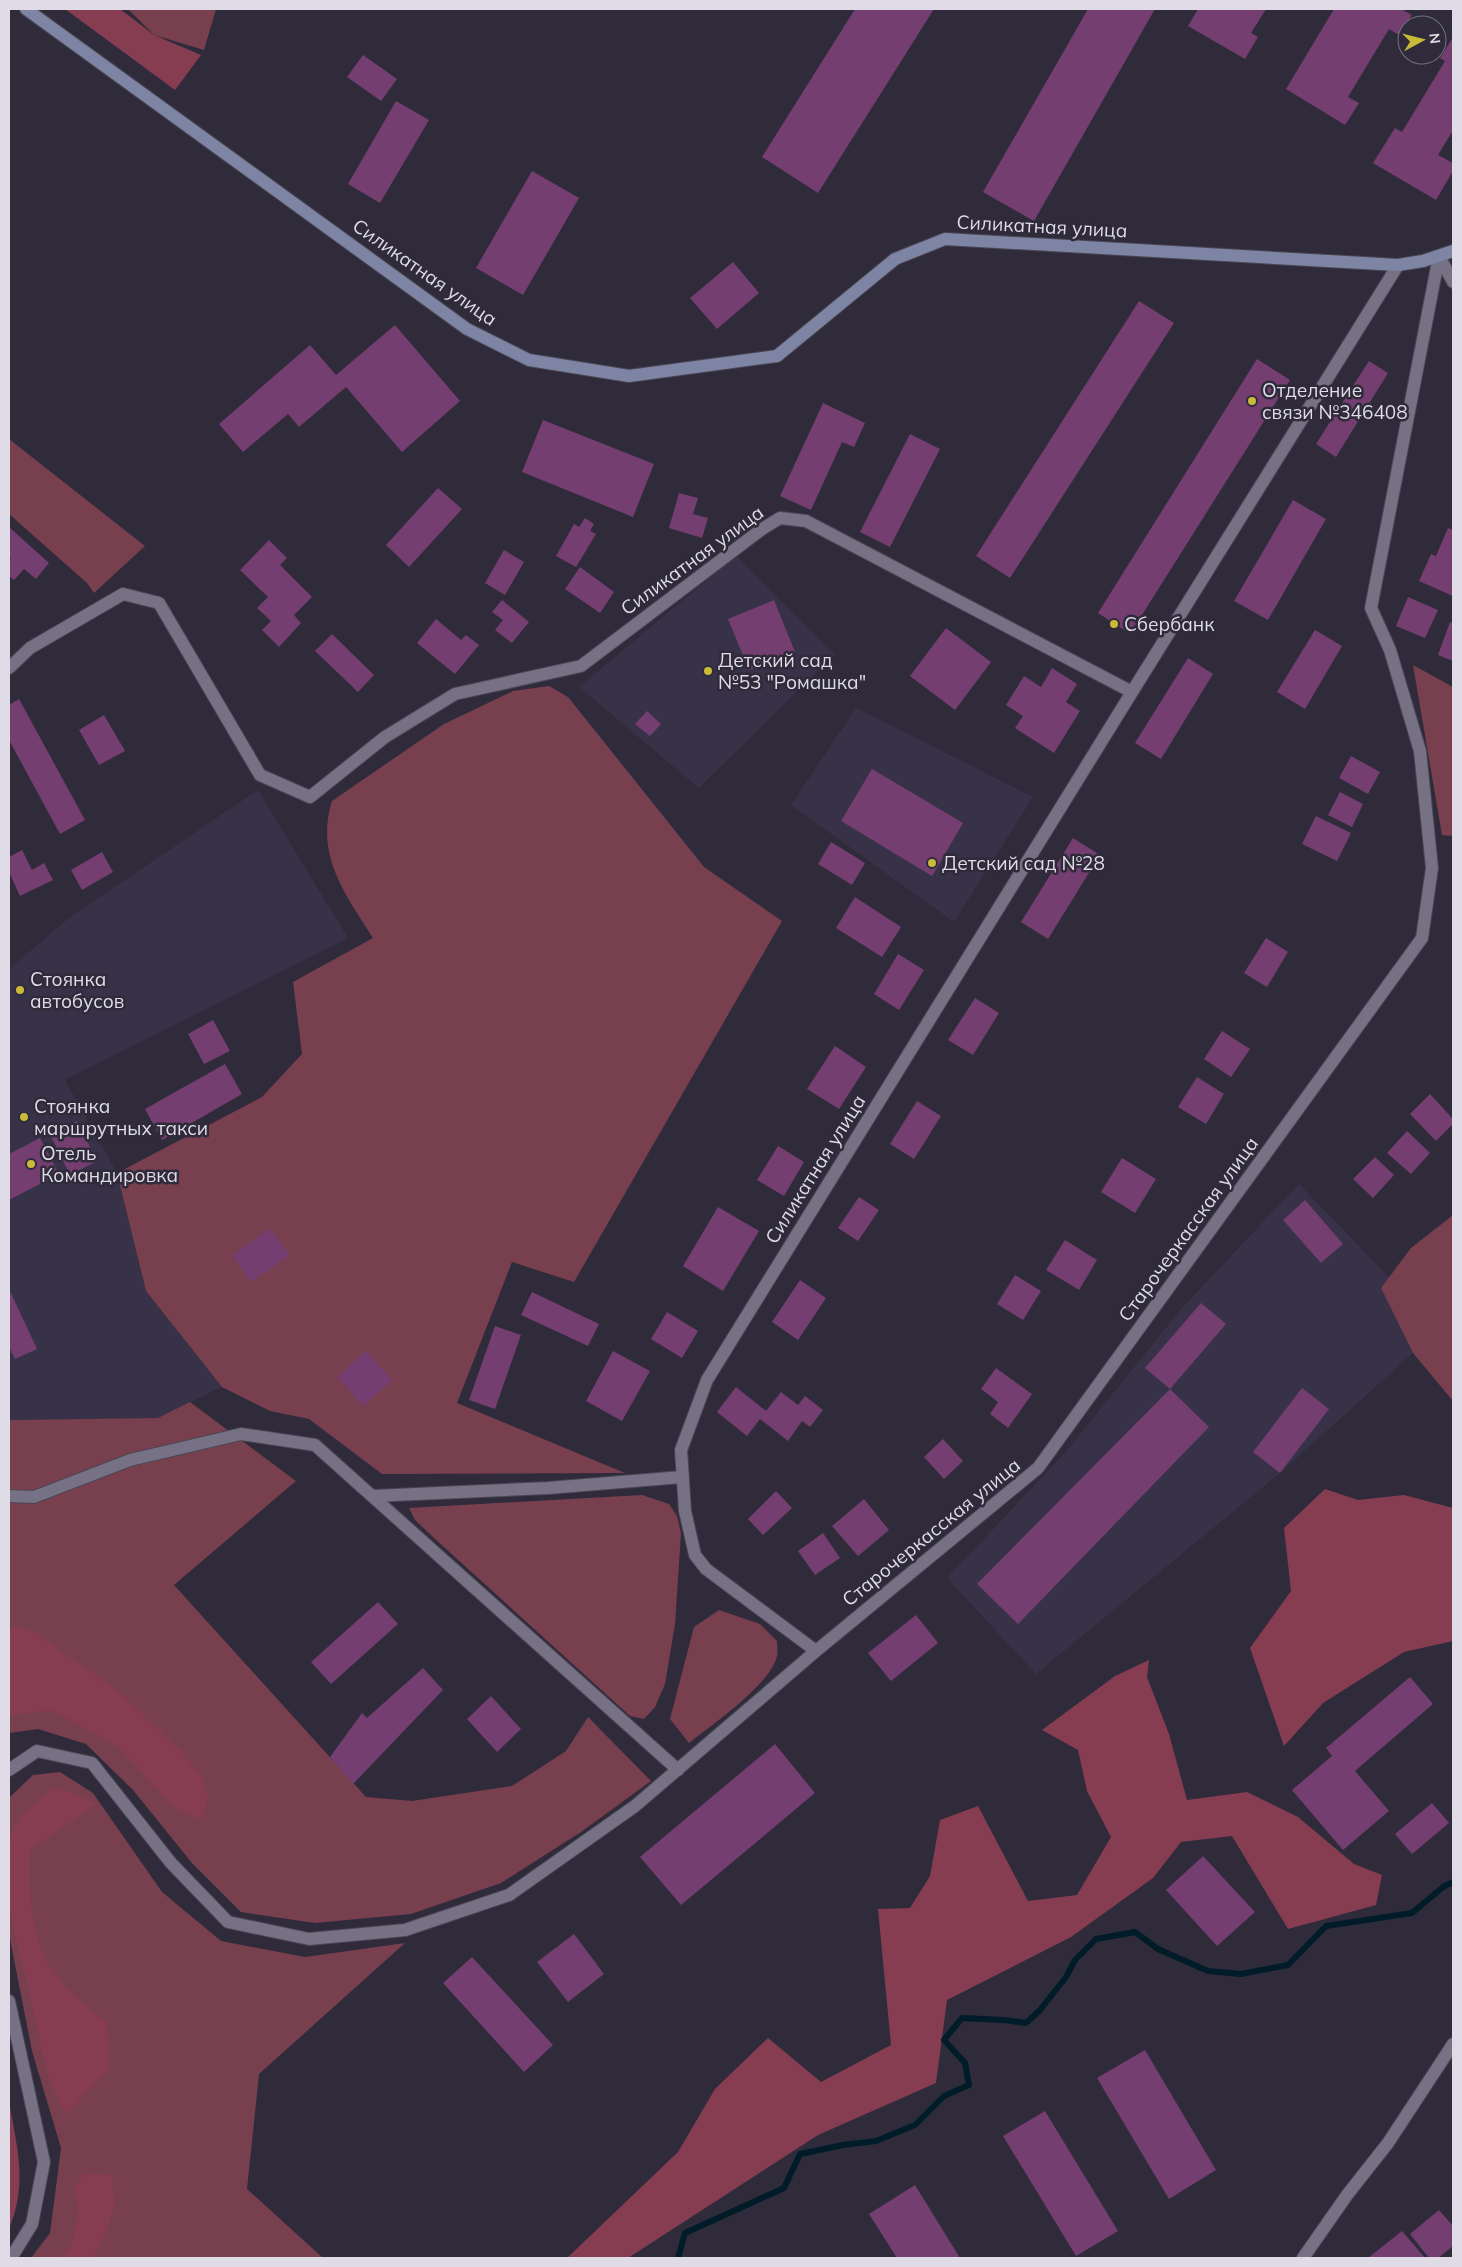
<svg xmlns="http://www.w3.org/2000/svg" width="1462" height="2267" viewBox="0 0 1462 2267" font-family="Mulish,sans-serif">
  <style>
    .built { fill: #383248 }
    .green { fill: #783f4f }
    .forest { fill: #863d52 }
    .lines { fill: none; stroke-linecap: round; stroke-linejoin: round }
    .stream { stroke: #011c29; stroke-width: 6 }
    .building { fill: #753e70 }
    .street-casing { stroke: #4b4755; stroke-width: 14 }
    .secondary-casing { stroke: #4b4755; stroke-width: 14 }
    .street { stroke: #767184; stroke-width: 12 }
    .secondary { stroke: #7e84a4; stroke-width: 12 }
    .poi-dot { fill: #caba3a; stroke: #2f2b3b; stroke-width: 2 }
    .labels { text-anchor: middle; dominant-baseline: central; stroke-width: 5; stroke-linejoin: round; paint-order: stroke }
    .street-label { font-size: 19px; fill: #dfdce7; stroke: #2f2b3b }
    .poi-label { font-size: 19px; fill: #dfdce7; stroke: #2f2b3b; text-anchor: start }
  </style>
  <rect width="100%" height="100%" fill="#2f2b3b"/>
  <path class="built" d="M736,556L835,654L699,788L579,687Z
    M856,708L1033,797L954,922L791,805Z
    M258,790L348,938L65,1080L117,1173L146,1291L222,1387L158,1418L9,1420V969L69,918Z
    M1299,1184L1389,1277L1381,1288L1413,1353L1280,1473L1036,1674L947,1578L1064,1454L1181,1309Z"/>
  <path class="green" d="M128,9H216L204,50L154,35Z
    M9,439L145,546L94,593L87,583L9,514Z
    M1413,665L1453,687V836L1442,835Z
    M549,686L568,697L704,867L782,921L574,1282L512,1262L457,1403L625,1473L382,1474L309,1419L270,1411L222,1387L146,1291L117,1173L262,1097L302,1054L293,982L373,938C345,894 315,855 332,801L444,724L513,691Z
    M1453,1215V1401L1413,1353L1381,1288L1411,1248Z
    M190,1402L296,1481L174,1585L366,1797L412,1801L512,1786L566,1751L588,1717L651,1781L581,1832L501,1883L411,1914L315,1923L241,1912L192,1863L133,1790L86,1744L38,1729L9,1733V1420L158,1418Z
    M642,1495L669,1504L677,1516L681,1533L675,1624L665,1684L655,1707L644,1719L630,1716L434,1538L415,1520L409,1508Z
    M719,1610L760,1624L777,1641C777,1645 778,1652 777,1656C771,1684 712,1725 689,1743L670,1719L694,1627Z
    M60,1772L93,1793L162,1892L221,1941L305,1957L405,1943L259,2074L247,2189L323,2258H31L50,2233L61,2148L32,2051L9,1934V1798L33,1775Z"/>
  <path class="forest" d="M65,9H120L154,35L201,55L175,90Z
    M1325,1489L1358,1500L1404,1495L1453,1508V1641L1404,1652L1323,1703L1284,1746L1250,1648L1291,1591L1284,1528Z
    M9,1625L35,1632L119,1692L180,1750L203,1779L208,1798L201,1820L175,1808L118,1747L52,1710L9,1715Z
    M1149,1660L1147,1677L1169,1734L1187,1800L1247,1792L1298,1817L1354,1864L1382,1875L1376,1905L1288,1929L1232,1836L1181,1842L1153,1878L1071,1937L947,2000L936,2083L818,2135L628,2258H567L678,2152L715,2089L768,2038L821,2082L891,2045L878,1909L910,1908L930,1876L940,1820L978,1806L1028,1901L1077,1895L1111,1837L1087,1791L1078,1750L1042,1730L1115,1676Z
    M53,1788L73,1792L96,1804L30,1850C28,1934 37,1971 107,2022L109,2069L66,2114L50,2084L9,1908V1836L24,1813Z
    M9,2101C17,2148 28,2183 9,2229Z
    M85,2173L112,2175L115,2208L94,2258H60L71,2246L79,2210L74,2186Z"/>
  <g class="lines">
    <path class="stream" d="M678,2258L685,2233L784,2188L800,2154L843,2145L876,2141L915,2125L944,2096L969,2085L965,2063L944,2040L962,2018L1004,2020L1026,2023L1040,2010L1066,1977L1075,1960L1096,1939L1135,1932L1158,1949L1208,1971L1241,1974L1288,1965L1326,1926L1412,1913L1443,1887L1453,1882"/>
  </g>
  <path class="building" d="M855,9H934L818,193L762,157Z
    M1088,9H1155L1034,221L983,192Z
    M1198,9H1266L1251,33L1258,37L1245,59L1188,26Z
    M1334,9H1401L1412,15L1399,35L1389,29L1348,97L1359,103L1345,125L1286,89Z
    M1453,37V133L1452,132L1438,155L1453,163V171L1436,200L1373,163L1395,128L1402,132L1445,61L1440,58Z
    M363,55L397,79L381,101L347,77Z
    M396,101L429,120L380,203L348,184Z
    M532,171L579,198L523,295L476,268Z
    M733,262L759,293L717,329L690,298Z
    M1139,301L1174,323L1010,578L976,556Z
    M395,325L460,401L402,452L346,387L299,427L288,414L243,452L219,424L310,345L336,375Z
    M1257,359L1290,380L1130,634L1098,613Z
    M1369,361L1388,373L1336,457L1316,444Z
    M823,403L865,423L854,447L842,442L811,510L780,496Z
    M543,420L654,464L633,517L522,472Z
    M910,434L940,449L890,547L860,532Z
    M438,488L462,509L409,567L386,545Z
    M679,493L698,498L693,514L708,518L702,538L669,528Z
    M1293,500L1326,519L1268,620L1234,601Z
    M585,518L594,524L590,531L596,534L576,567L556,556L574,524L579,527Z
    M9,527L49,563L36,579L24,569L14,580L9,576V561L11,558L9,556Z
    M1448,528L1453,530V596L1419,581L1431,554L1436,556Z
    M269,540L287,558L280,565L312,597L294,615L301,623L279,647L262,630L271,621L257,608L268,597L240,570Z
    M504,550L524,562L505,595L485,583Z
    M580,567L614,592L600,613L565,589Z
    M1408,597L1438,610L1425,638L1396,626Z
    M502,600L529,622L512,643L495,630L503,620L492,612Z
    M774,600L795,652L749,670L728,619Z
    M436,619L461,640L466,635L479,645L455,674L417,643Z
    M1450,622L1453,623V661L1438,655Z
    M946,628L991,662L955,710L910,676Z
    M1315,630L1342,646L1305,709L1277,692Z
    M332,634L374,675L358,692L315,651Z
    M1188,658L1213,674L1161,759L1135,743Z
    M1052,668L1077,684L1066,702L1080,711L1054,753L1015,728L1023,716L1006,705L1024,676L1041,687Z
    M19,699L85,820L60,834L9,740V705Z
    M647,711L661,724L650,736L635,724Z
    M104,715L125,751L99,765L79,730Z
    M1351,756L1380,772L1368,794L1339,778Z
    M872,769L963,823L932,876L841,821Z
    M1340,792L1363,804L1352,827L1328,815Z
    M1316,816L1351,833L1337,861L1302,844Z
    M1073,838L1100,855L1048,939L1021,922Z
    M831,842L865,863L852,885L818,864Z
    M22,850L32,870L44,863L53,880L20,896L9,872V857Z
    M102,852L113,872L82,890L71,870Z
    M855,897L901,927L882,957L836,928Z
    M1266,938L1288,952L1267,987L1244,973Z
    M898,954L924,970L899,1010L874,994Z
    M975,998L999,1013L973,1055L948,1040Z
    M213,1020L230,1051L204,1064L188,1034Z
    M1222,1031L1250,1049L1231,1077L1204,1059Z
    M835,1046L866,1067L839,1109L807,1089Z
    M225,1064L242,1094L162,1140L145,1109Z
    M1197,1077L1224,1094L1206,1124L1178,1107Z
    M1430,1094L1453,1119V1124L1436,1141L1410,1114Z
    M917,1101L941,1116L914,1159L890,1144Z
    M77,1121L97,1161L70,1175L50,1134Z
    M1407,1131L1430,1153L1411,1174L1387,1153Z
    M40,1138L59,1174L9,1200V1154Z
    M778,1146L804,1162L784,1196L757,1180Z
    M1375,1157L1394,1175L1373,1198L1353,1179Z
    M1122,1158L1156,1179L1135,1213L1101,1192Z
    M859,1197L879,1210L858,1241L838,1228Z
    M1305,1200L1343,1244L1321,1263L1283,1220Z
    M718,1207L759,1231L723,1291L683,1266Z
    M270,1228L290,1255L251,1282L232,1255Z
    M1065,1240L1097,1260L1079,1290L1046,1270Z
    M1015,1275L1041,1291L1023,1320L997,1304Z
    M800,1280L826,1298L798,1340L772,1322Z
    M9,1289L37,1349L15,1359L9,1347Z
    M532,1292L599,1324L588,1346L521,1315Z
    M1201,1303L1226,1324L1170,1389L1145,1368Z
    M667,1312L698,1331L682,1358L651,1339Z
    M495,1326L521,1335L495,1409L469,1400Z
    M366,1351L392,1380L363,1406L337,1377Z
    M613,1351L650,1371L622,1421L586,1401Z
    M996,1368L1032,1394L1008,1428L990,1414L998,1402L981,1389Z
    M736,1387L766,1411L781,1392L798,1405L805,1396L823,1410L810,1427L802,1421L788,1441L760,1419L747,1436L717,1412Z
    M1302,1388L1329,1409L1280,1473L1253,1452Z
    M1170,1389L1209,1427L1018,1624L977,1584Z
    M943,1439L963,1461L944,1479L924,1457Z
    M776,1491L792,1508L763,1535L748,1519Z
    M864,1499L889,1530L858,1556L832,1526Z
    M823,1533L840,1558L815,1575L798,1551Z
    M378,1602L398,1624L331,1684L311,1662Z
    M916,1615L938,1643L891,1681L868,1653Z
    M423,1668L443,1690L353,1784L330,1757L362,1713L367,1718Z
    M1410,1677L1433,1704L1355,1771L1389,1811L1343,1850L1292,1790L1332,1756L1326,1748Z
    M491,1696L521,1729L497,1752L467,1719Z
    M775,1744L815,1793L681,1905L640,1857Z
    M1432,1803L1449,1823L1412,1854L1395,1834Z
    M1203,1856L1255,1912L1217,1946L1166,1890Z
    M574,1934L604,1974L568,2002L537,1962Z
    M472,1957L553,2045L524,2072L443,1983Z
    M1145,2050L1216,2170L1169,2199L1097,2078Z
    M1045,2111L1118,2231L1076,2256L1003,2136Z
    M915,2185L960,2258H897L869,2214Z
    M1439,2210L1453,2226V2246L1438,2258H1429L1410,2234Z
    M1402,2231L1425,2258H1368Z"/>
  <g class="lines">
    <defs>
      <path id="street" d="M1439,256L1453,282
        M9,668L30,648L123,594L159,603L260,775L310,797L385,737L455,694L581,666L762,529L780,518L806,521L1132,692
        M9,1496L34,1497L130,1460L241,1434L315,1445L678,1770
        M372,1496L548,1488L682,1477
        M816,1651L706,1569L695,1555L685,1511L681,1450L707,1380L1132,692L1398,265
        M9,1770L37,1751L92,1763L171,1863L228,1922L309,1939L405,1930L509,1895L635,1806L816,1651L1038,1468L1422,938L1432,868L1420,751L1390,650L1371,608L1439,256
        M9,2001L44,2162L32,2224L11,2258
        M1303,2258L1347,2195L1388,2143L1453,2044"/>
      <path id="secondary" d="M26,9L467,329L529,360L629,376L777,356L895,259L945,239L1398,265L1423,261L1453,251"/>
    </defs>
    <use href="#street" class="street-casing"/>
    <use href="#secondary" class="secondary-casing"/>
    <use href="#street" class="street"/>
    <use href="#secondary" class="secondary"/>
  </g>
  <g class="poi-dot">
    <circle cx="1252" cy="401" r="5"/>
    <circle cx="1114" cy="624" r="5"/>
    <circle cx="708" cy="671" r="5"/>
    <circle cx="932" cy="863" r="5"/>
    <circle cx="20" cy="990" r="5"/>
    <circle cx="24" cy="1117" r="5"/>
    <circle cx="31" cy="1164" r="5"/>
  </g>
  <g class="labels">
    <g class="street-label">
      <text transform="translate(1042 226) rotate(3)">Силикатная улица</text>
      <text transform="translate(425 272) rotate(35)">Силикатная улица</text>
      <text transform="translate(692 560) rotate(-36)">Силикатная улица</text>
      <text transform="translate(815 1169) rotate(-58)">Силикатная улица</text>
      <text transform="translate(1188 1229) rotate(-54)">Старочеркасская улица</text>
      <text transform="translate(931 1532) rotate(-39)">Старочеркасская улица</text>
    </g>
    <g class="poi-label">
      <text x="1262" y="390">Отделение<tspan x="1262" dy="22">связи №346408</tspan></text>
      <text x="1124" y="624">Сбербанк</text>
      <text x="718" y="660">Детский сад<tspan x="718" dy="22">№53 "Ромашка"</tspan></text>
      <text x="942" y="863">Детский сад №28</text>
      <text x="30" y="979">Стоянка<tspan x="30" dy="22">автобусов</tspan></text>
      <text x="34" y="1106">Стоянка<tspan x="34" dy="22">маршрутных такси</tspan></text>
      <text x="41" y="1153">Отель<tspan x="41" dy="22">Командировка</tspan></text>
    </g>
  </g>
  <rect width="1462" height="2267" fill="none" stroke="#dfdce7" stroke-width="20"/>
  <g transform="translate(1422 40) rotate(83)"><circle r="24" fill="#2f2b3b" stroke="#757280"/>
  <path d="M0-4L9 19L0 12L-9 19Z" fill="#caba3a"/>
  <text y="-8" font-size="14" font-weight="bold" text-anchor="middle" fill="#dfdce7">N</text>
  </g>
</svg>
